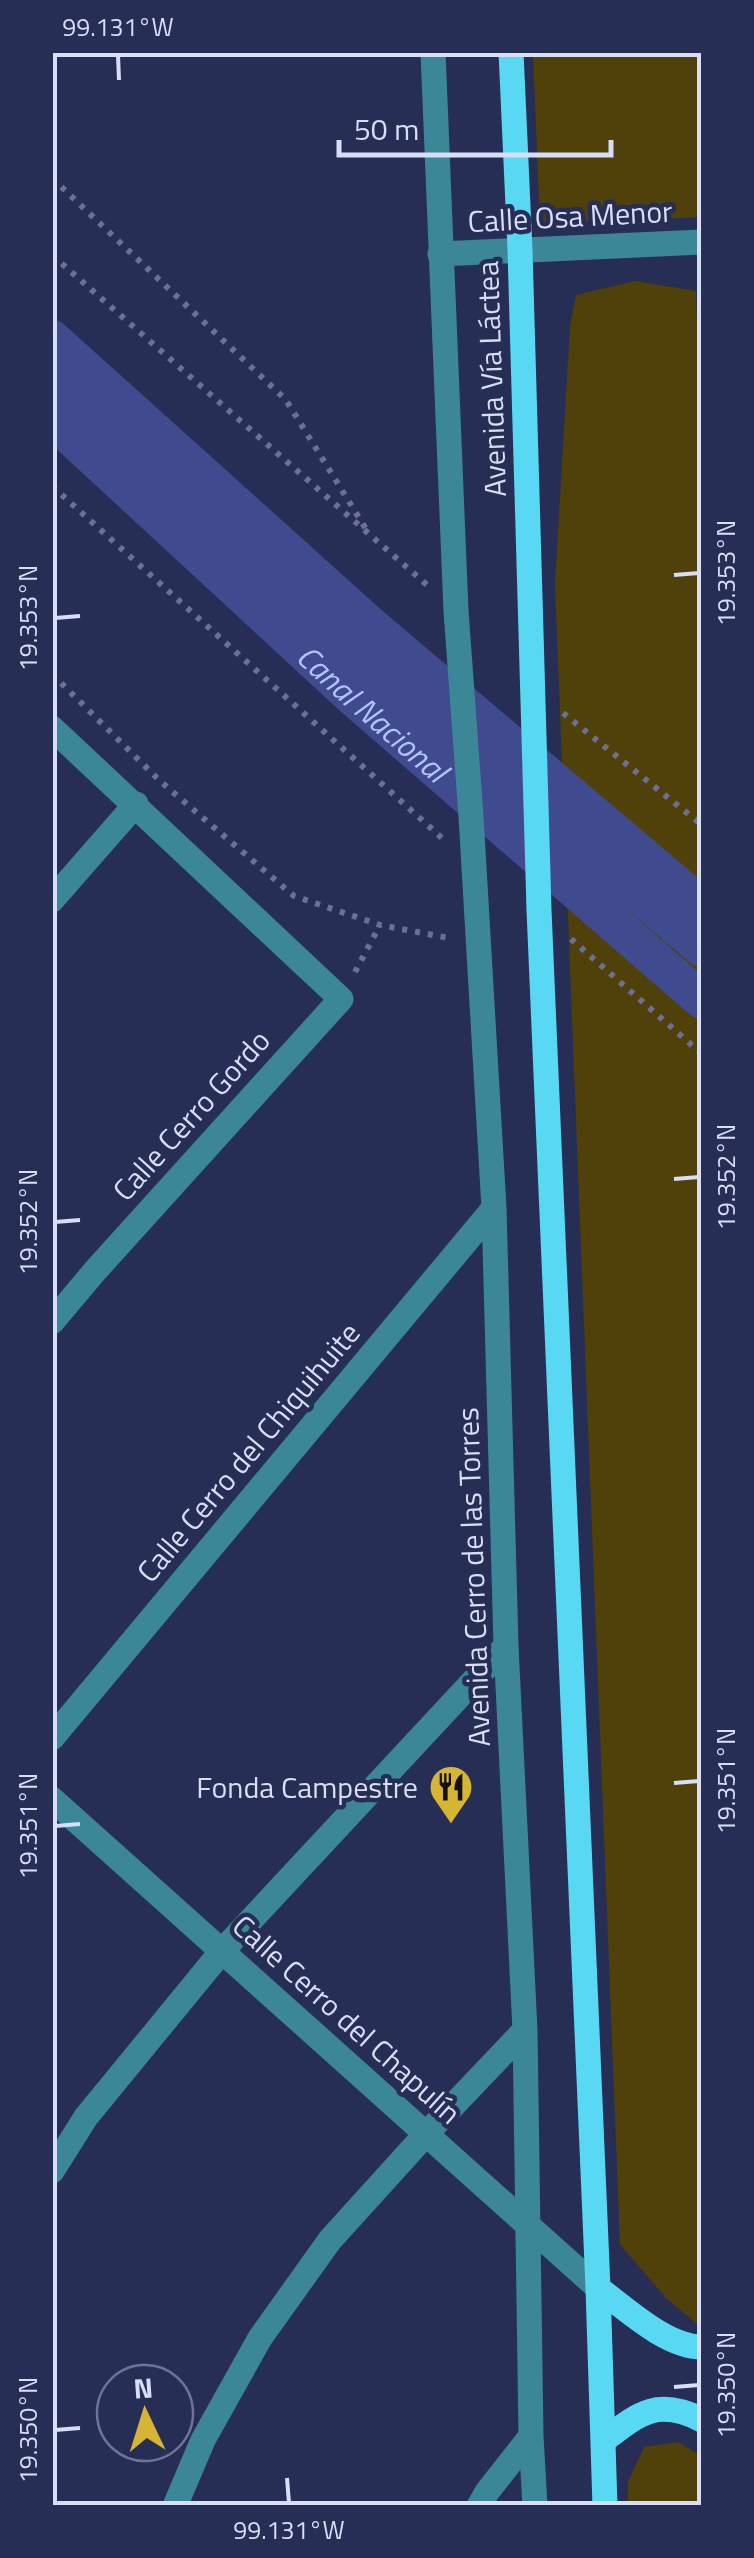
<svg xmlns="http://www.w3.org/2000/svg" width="754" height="2558" viewBox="0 0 754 2558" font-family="'Titillium Web',sans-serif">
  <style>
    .green { fill: #4f4109 }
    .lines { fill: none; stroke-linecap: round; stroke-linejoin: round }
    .canal { stroke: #404b8f; stroke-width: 38 }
    .path { stroke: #6a7194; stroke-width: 6; stroke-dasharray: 5 8; stroke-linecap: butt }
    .minor { stroke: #3c8797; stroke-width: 25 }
    .major { stroke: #58d8f2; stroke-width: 25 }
    .ticks { fill: none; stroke: #d7def7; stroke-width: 4 }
    .labels { text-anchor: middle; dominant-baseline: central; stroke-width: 9; stroke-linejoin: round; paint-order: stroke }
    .street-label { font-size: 30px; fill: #d7def7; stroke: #272e56 }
    .poi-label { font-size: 30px; fill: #d7def7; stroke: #272e56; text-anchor: end }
    .water-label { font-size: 32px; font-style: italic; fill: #b4c3fe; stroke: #272e56 }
    .neatline { fill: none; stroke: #d7def7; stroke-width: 4 }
    .ticks-label { font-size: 25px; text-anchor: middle; fill: #d7def7 }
  </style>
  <rect width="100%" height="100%" fill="#272e56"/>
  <path class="green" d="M533,53H698L702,117L701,217L540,224Z
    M635,281L696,291L702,482L701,2327L666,2298L620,2244L555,584L570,326L576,295Z
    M678,2442L701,2456V2505H628V2482L644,2447Z"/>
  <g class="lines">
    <g class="canal">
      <path d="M52,339L371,626L702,906"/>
      <path d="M52,376L430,719L702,948"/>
      <path id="s1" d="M52,419L353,697L702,1000"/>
    </g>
    <path class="path" d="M52,178L286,400L366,529
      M52,255L427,585
      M52,486L443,839
      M52,674L160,781L294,896L380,925L449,938
      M563,713L702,825
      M571,939L702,1054
      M355,972L380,925"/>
    <path class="minor" d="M433,52L456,611L471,816L494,1208L506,1646L525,2030L531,2436L535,2506
      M440,254L702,242
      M52,728L341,999L95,1271L52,1322
      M52,900L136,804
      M52,1738L494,1208
      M52,1799L598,2288
      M52,2171L86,2117L222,1951L506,1646
      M175,2506L203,2440L260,2338L330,2240L426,2134L525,2030
      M479,2506L487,2492L531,2436"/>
    <path class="major" d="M511,52L520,250L539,910L598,2288L605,2506
      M598,2288C625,2308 666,2347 702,2347
      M603,2441C638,2414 657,2397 702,2420"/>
  </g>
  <path class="ticks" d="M118,55L119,80M674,575L699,573M55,618L80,616M674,1179L699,1177M55,1222L80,1220M674,1783L699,1781M55,1826L80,1824M674,2387L699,2385M55,2430L80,2428M287,2478L289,2503"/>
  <defs>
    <symbol id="restaurant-pin" viewBox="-11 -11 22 30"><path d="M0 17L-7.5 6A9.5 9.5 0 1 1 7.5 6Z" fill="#d6b534" stroke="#272e56"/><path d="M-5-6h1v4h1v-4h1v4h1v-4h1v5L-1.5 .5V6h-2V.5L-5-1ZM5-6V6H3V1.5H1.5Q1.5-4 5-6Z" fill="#111"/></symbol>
  </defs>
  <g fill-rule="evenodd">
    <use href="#restaurant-pin" x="426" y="1762" width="50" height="68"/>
  </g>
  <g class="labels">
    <g class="street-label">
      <text transform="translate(570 216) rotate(-3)">Calle Osa Menor</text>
      <text transform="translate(491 379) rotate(-92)">Avenida Vía Láctea</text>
      <text transform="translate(191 1115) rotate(-48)">Calle Cerro Gordo</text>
      <text transform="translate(248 1452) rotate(-50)">Calle Cerro del Chiquihuite</text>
      <text transform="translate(473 1577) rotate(-92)">Avenida Cerro de las Torres</text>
      <text transform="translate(347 2019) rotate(42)">Calle Cerro del Chapulín</text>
    </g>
    <g class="poi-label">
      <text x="418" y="1787">Fonda Campestre</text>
    </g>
    <g class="water-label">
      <text stroke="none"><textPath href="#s1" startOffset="435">Canal Nacional</textPath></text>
    </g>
  </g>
  <rect width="754" height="2558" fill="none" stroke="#272e56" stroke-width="110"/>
  <g transform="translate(145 2413) rotate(356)"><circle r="48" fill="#272e56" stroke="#6d7496" stroke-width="2.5"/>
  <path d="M0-8L18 38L0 25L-18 38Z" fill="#d6b534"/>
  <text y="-15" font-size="28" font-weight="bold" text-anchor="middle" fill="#d7def7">N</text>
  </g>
  <path d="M339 140v15h272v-15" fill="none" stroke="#d7def7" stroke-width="5"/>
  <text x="354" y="140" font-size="30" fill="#d7def7" stroke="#272e56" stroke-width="8" paint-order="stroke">50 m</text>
  <rect x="55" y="55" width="644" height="2448" class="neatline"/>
  <g class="ticks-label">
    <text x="118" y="36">99.131°W</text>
    <text transform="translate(726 573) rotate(-90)" y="9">19.353°N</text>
    <text transform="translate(28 618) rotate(-90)" y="9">19.353°N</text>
    <text transform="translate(726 1177) rotate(-90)" y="9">19.352°N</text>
    <text transform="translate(28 1222) rotate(-90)" y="9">19.352°N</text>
    <text transform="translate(726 1781) rotate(-90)" y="9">19.351°N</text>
    <text transform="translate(28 1826) rotate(-90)" y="9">19.351°N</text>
    <text transform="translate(726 2385) rotate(-90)" y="9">19.350°N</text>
    <text transform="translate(28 2430) rotate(-90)" y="9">19.350°N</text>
    <text x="289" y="2539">99.131°W</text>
  </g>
</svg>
